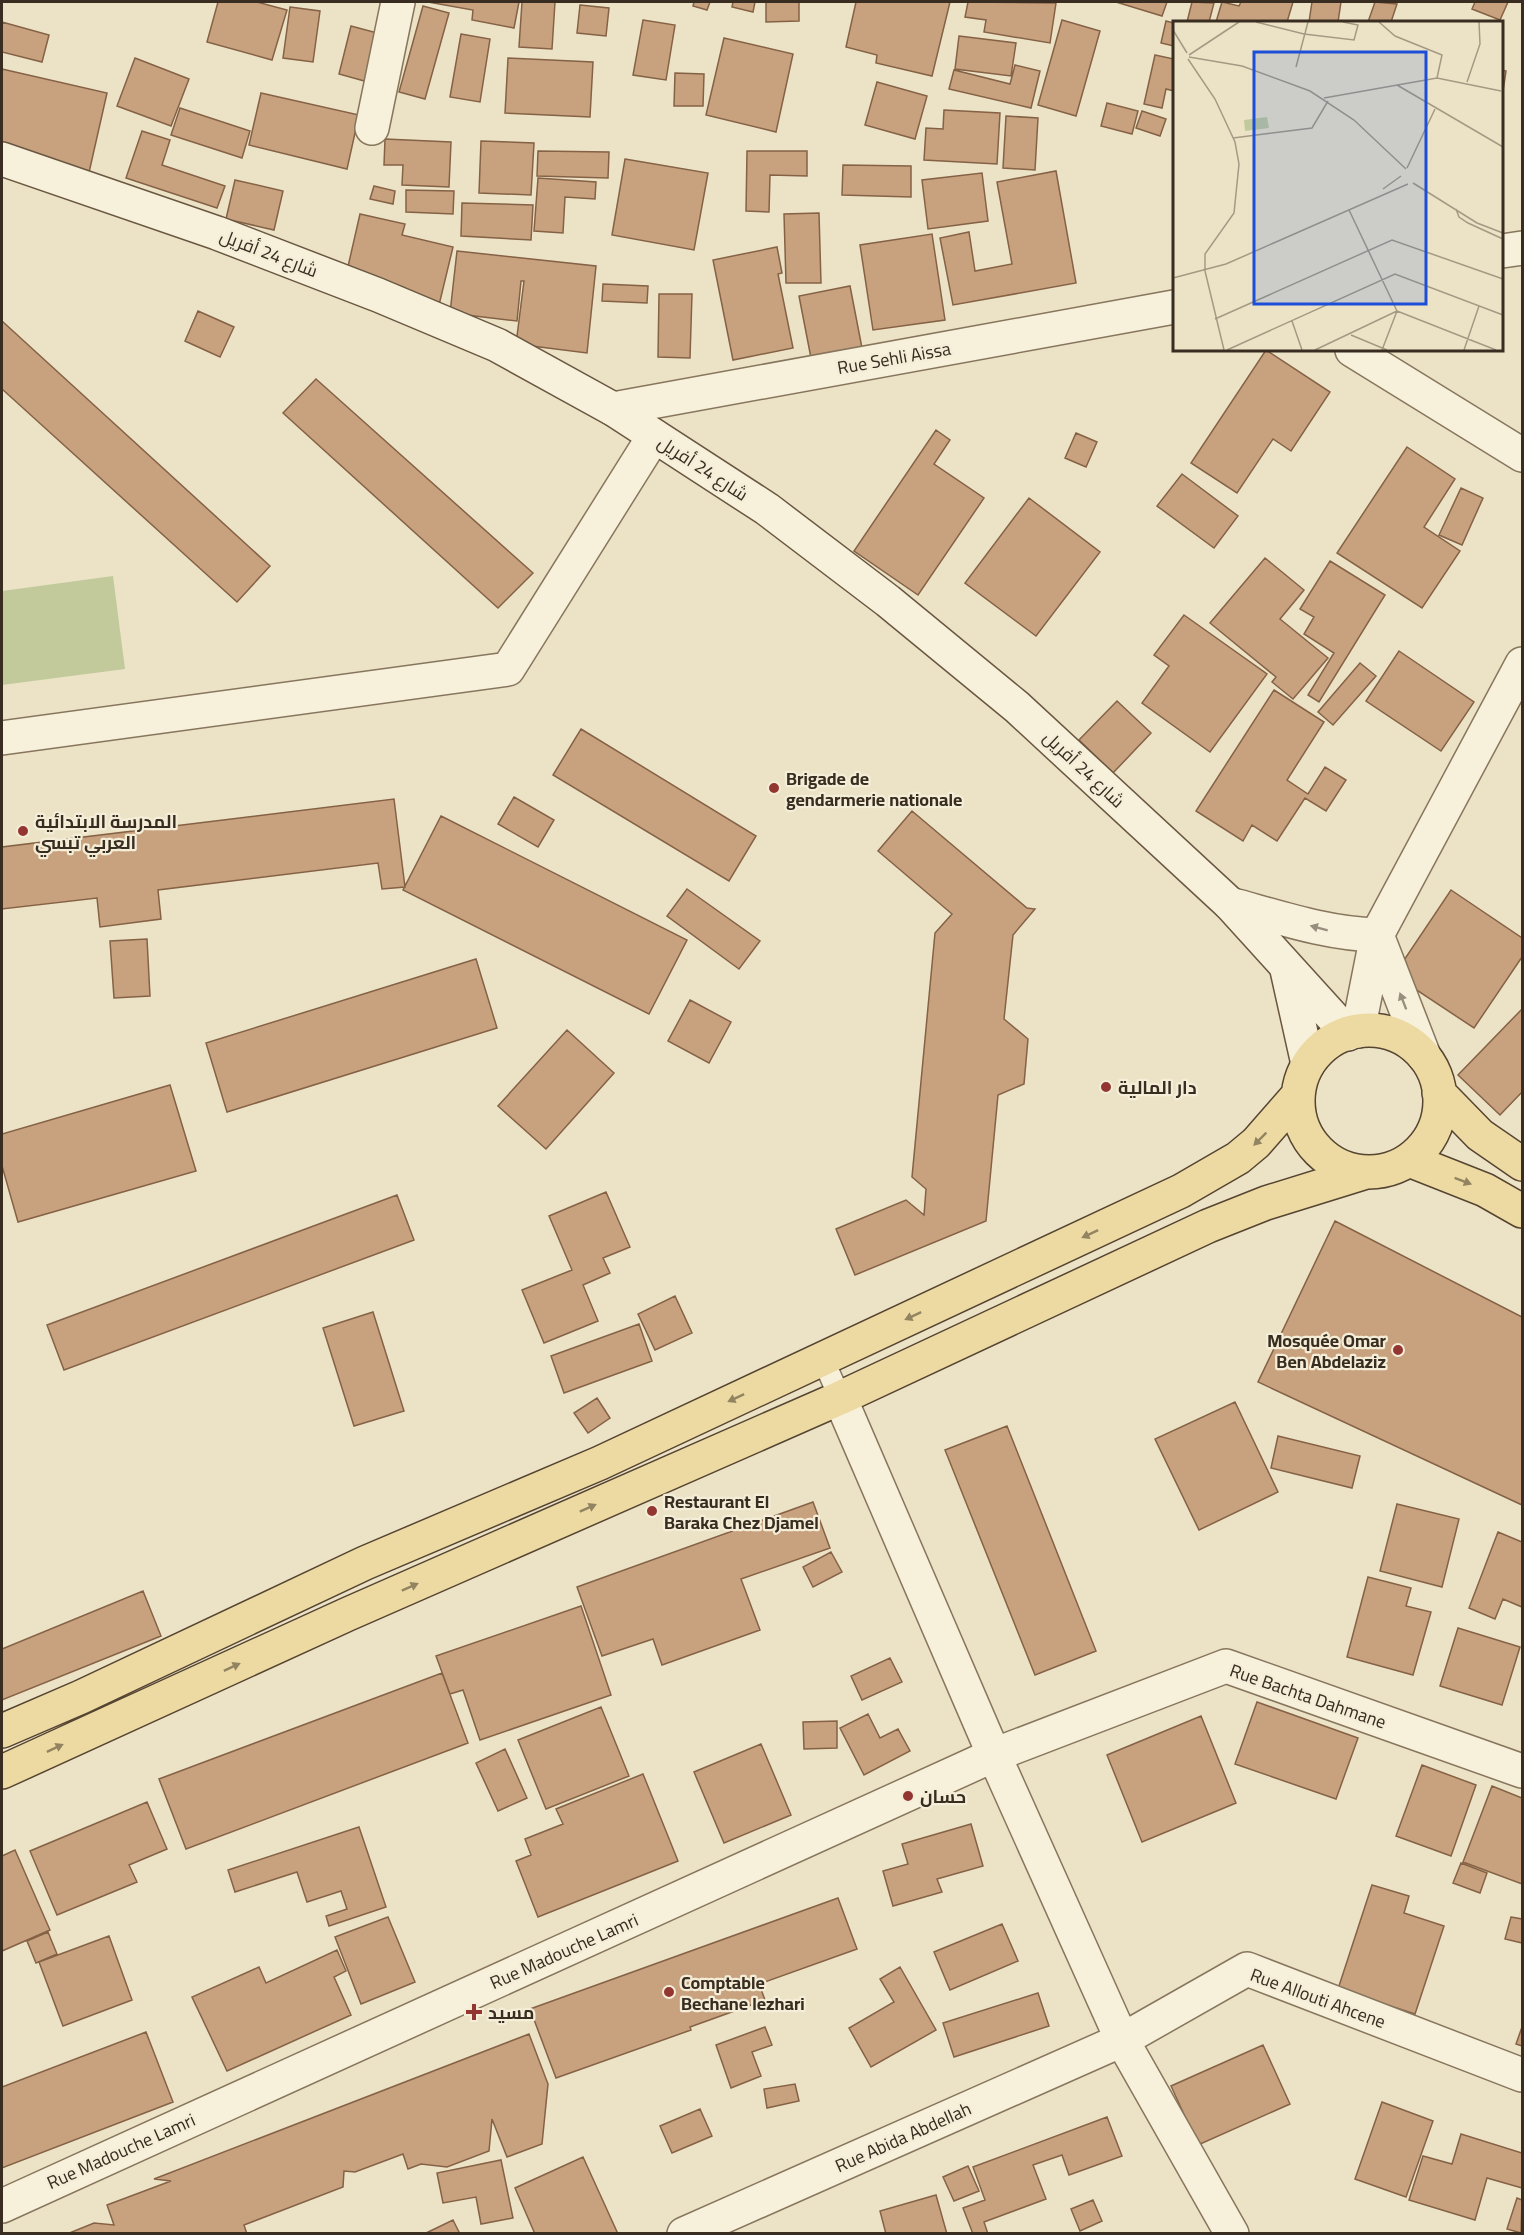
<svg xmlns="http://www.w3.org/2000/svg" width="1524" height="2235" viewBox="0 0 1524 2235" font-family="Georgia,Cairo,serif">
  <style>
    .green { fill: #c2ca9c }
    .building { fill: #c8a27f; stroke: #856245; stroke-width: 1.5 }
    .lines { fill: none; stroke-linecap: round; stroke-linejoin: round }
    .service-casing { stroke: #87765d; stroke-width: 24 }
    .minor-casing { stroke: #87765d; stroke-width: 36 }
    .secondary-casing { stroke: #695741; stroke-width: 36 }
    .primary-casing { stroke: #554431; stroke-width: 36 }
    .service { stroke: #f7f0da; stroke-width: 21 }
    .minor { stroke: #f7f0da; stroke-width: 33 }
    .secondary { stroke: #f7f0da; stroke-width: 33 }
    .primary { stroke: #eddaa2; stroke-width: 33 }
    .oneway { fill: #988e7d }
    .oneway2 { fill: #928461 }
    .poi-dot { fill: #933631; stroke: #f4edd7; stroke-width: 2 }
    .labels { text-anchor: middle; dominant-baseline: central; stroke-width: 4.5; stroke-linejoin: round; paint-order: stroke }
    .street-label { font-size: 18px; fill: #382d20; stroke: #f4edd7 }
    .poi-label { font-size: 18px; font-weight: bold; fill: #382d20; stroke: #f4edd7; text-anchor: start }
    .inset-road { fill: none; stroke: #a49a84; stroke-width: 1.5 }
    .view { fill: #1d4ed8; fill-opacity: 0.15; stroke: #1d4ed8; stroke-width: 3 }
    .inset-edge { fill: none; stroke: #382d20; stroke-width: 3 }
  </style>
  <rect width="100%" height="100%" fill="#ece3c7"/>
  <path class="green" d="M113,576L125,669L2,685V591Z"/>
  <path class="building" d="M218,2H257L287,10L272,60L207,42Z
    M428,2H519L514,28L472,20L473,10Z
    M522,2H555L552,49L519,47Z
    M694,2H710L707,10L693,6Z
    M733,2H755L753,12L732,7Z
    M766,2H799V21L766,22Z
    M856,2H950L932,76L876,63L877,55L846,47Z
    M968,2L1056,3L1050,43L984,32L986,20L965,17Z
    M1116,2H1167L1162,16Z
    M1192,2L1214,3L1209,22H1187Z
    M1222,2L1239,6L1241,2H1293L1287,22H1216Z
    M1312,2H1350H1341L1338,22H1309Z
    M1375,2L1397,4L1391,22H1368Z
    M1475,2H1508L1500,20L1472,9Z
    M580,5L609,8L606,36L577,33Z
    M423,6L449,13L425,99L399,92Z
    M290,7L320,11L313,62L283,58Z
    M643,20L675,25L666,80L633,75Z
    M1062,20L1100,31L1076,116L1038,105Z
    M1166,21L1174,23V46L1161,43Z
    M2,22L49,35L42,62L2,52Z
    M351,26L381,34L368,82L339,74Z
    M461,34L490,39L480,102L450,97Z
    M959,36L1016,43L1011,76L955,69Z
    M724,38L793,54L776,132L706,115Z
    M1155,55L1174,59V91L1166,89L1162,108L1144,104Z
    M135,58L189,79L171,126L117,106Z
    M508,58L593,62L590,117L505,113Z
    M1015,65L1040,71L1031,108L949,89L954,70L1010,84Z
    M2,69L107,93L88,177L2,157Z
    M1502,70L1506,71L1502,98Z
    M675,73L704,74L703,106H674Z
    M877,82L927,96L915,139L865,125Z
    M261,93L359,115L347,169L249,145Z
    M1107,103L1138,111L1132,134L1101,126Z
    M180,108L250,131L242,158L171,135Z
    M944,110L1000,113L997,164L924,160L926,128L943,129Z
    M1142,111L1166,119L1160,136L1136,128Z
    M1006,116L1038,118L1035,170L1003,168Z
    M142,131L170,140L162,165L225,186L217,208L126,178Z
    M385,139L451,142L449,187L402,185L403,165H384Z
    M481,141L534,143L531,195L479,193Z
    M538,151L609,152L608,178L537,176Z
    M747,151H807V176L770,175L769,212L746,211Z
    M625,159L708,173L694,250L612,235Z
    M843,165L911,166V197L842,195Z
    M1056,171L1076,283L953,305L940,238L969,232L975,271L1012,264L997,182Z
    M982,173L988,221L928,229L922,180Z
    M538,178L596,182L595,199L565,197L563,233L534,231Z
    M235,180L283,191L274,230L226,219Z
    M374,186L395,191L393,204L370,199Z
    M406,190L454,191L453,214L406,212Z
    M462,203L533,205L531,240L461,236Z
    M819,213L821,283H786L784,214Z
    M360,214L405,224L402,235L453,247L439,305L344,284Z
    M932,234L945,320L873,330L860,245Z
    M777,247L782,273L778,274L793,348L733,360L713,260Z
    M457,251L596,266L587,353L516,344L524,281H521L517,321L450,313Z
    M603,284L648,286L647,303L602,301Z
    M850,286L862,348L811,358L799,296Z
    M659,294H692L690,358L658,357Z
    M198,311L234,327L220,357L185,341Z
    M2,321L270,566L237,602L2,389Z
    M1266,350L1330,392L1291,451L1273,439L1237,493L1191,463Z
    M316,379L533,573L498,608L283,413Z
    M936,430L950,440L934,464L984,498L918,595L854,551Z
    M1076,433L1097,442L1086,467L1065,458Z
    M1407,447L1455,479L1424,527L1460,551L1422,608L1337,553Z
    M1182,474L1238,516L1214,548L1157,506Z
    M1461,488L1483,498L1462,545L1439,535Z
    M1029,498L1100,552L1036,636L965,583Z
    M1265,558L1304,590L1280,619L1328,658L1293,699L1272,682L1276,677L1210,623Z
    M1330,561L1385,595L1319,702L1308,695L1334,653L1304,634L1314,617L1300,609Z
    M1184,615L1267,674L1210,752L1142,703L1169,666L1154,655Z
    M1399,651L1474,702L1441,751L1366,701Z
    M1360,663L1376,676L1333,725L1318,712Z
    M1274,690L1324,722L1287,780L1308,794L1325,767L1346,780L1326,811L1305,798L1277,841L1252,825L1243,841L1196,811Z
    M1117,701L1151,733L1113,773L1079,740Z
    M581,729L756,836L729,881L553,775Z
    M514,797L554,820L538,847L498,824Z
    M394,799L405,887L382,889L378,863L158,890L161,919L100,927L97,898L2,909V847Z
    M912,811L1027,908L1035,909L1013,935L1004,1019L1028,1039L1024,1084L998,1095L986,1221L855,1275L836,1229L906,1200L924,1215L926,1189L912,1177L935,933L952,914L878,851Z
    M441,816L687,940L649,1014L403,890Z
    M687,889L760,941L739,969L667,916Z
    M1451,890L1522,938V957L1474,1028L1394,975Z
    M147,939L150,996L114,998L110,941Z
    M476,959L497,1028L227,1112L206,1043Z
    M690,1000L731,1022L709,1063L668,1041Z
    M1522,1009V1092L1500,1115L1458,1075Z
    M567,1030L614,1073L546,1149L498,1106Z
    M170,1085L196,1171L18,1222L2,1166V1134Z
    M606,1192L630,1247L603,1258L610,1273L583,1285L598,1321L544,1343L522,1290L572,1270L549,1216Z
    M397,1195L414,1240L64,1370L47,1325Z
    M1335,1221L1522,1317V1505L1258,1382Z
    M675,1296L692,1333L655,1350L638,1314Z
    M373,1312L404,1411L354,1426L323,1328Z
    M639,1324L652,1361L564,1393L551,1356Z
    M597,1398L610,1418L588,1433L574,1413Z
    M1235,1402L1278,1492L1199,1530L1155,1439Z
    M1007,1426L1096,1651L1035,1675L945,1450Z
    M1278,1436L1360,1456L1352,1488L1271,1468Z
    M813,1502L830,1548L741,1579L760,1630L662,1665L653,1639L602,1656L577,1587Z
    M1397,1504L1459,1519L1442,1587L1380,1571Z
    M1498,1532L1522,1542V1607L1503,1599L1495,1619L1469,1608Z
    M831,1552L842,1572L813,1587L803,1567Z
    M1368,1577L1411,1588L1406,1606L1431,1612L1413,1675L1347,1657Z
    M143,1591L161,1636L2,1700V1649Z
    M581,1606L611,1695L480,1740L463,1690L450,1694L436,1656Z
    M1458,1628L1520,1647L1502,1705L1440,1686Z
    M890,1658L902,1682L862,1700L851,1676Z
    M442,1673L468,1743L186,1849L159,1779Z
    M1257,1702L1358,1738L1336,1799L1235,1764Z
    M601,1707L629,1776L546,1809L518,1740Z
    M868,1714L880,1738L898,1729L910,1751L864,1775L840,1728Z
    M1201,1716L1236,1803L1142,1842L1107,1755Z
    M837,1721V1748L804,1749L803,1722Z
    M761,1744L791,1815L724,1843L694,1772Z
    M505,1749L527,1798L498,1811L476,1763Z
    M1422,1765L1476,1785L1451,1856L1396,1836Z
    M643,1774L678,1861L538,1917L516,1861L531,1855L525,1839L563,1824L556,1809Z
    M1492,1786L1522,1798V1884L1463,1862Z
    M147,1802L167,1849L129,1865L137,1882L57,1915L30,1851Z
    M971,1824L983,1866L937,1879L942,1892L893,1906L883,1871L908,1864L902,1844Z
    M359,1827L386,1907L329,1926L326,1916L347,1909L341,1891L307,1902L297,1872L235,1892L228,1870Z
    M15,1850L50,1930L2,1951V1856Z
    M1461,1863L1487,1873L1480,1893L1453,1883Z
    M1372,1885L1409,1896L1404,1913L1444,1926L1415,2014L1338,1989Z
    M838,1898L857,1949L759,1984L765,2000L690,2027L691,2030L556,2078L530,2009Z
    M388,1917L415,1982L361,2004L335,1937Z
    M1511,1917L1522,1919V1943L1505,1939Z
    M1002,1924L1018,1961L950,1990L934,1952Z
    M48,1932L57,1954L36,1963L27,1941Z
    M109,1936L132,2000L63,2026L39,1962Z
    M337,1950L346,1971L334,1977L351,2015L227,2071L192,1997L259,1967L266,1983Z
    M900,1967L936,2030L871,2067L849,2028L894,2002L880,1979Z
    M1038,1993L1049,2026L954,2057L943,2023Z
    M765,2027L772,2045L752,2052L761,2076L731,2088L716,2045Z
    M1522,2027V2046L1516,2044Z
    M146,2032L173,2102L2,2168V2087Z
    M529,2034L548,2084L542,2144L507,2157L492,2119L489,2151L447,2167L421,2164L408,2169L403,2154L355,2172L344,2171L343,2187L244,2225L247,2234H67L94,2223L114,2225L107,2205L171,2181L154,2179Z
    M1263,2045L1290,2104L1198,2145L1171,2086Z
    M795,2084L799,2101L767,2108L764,2089Z
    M1382,2102L1433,2121L1406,2197L1355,2179Z
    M700,2109L712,2136L672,2153L660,2126Z
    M1107,2117L1122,2156L1069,2175L1062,2155L1033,2165L1046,2199L984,2222L988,2234H973L963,2208L985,2200L973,2167Z
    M1461,2134L1522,2153V2188L1487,2178L1475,2220L1409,2200L1423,2156L1452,2164Z
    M583,2157L618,2234H535L515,2188Z
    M501,2160L513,2218L481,2224L476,2197L443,2203L437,2173Z
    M968,2166L979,2191L954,2201L943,2177Z
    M936,2195L947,2234H886L880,2211Z
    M1517,2198L1522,2200L1521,2233L1507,2229Z
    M1093,2200L1102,2221L1080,2231L1071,2209Z
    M453,2220L460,2234H424Z"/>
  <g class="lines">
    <defs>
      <path id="service" d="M822,1357L840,1398"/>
      <path id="minor" d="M372,128L398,2
        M1502,251L1522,248
        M1352,350L1522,455
        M613,409L1174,307
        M2,738L508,669L654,436
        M1230,904C1278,917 1327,934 1377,935
        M1377,935L1424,1056
        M1358,1031L1377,935L1522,664
        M840,1398L994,1755L1122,2040L1232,2234
        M2,2206L994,1755L1226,1666L1522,1771
        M684,2234L1122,2040L1247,1969L1522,2075"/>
      <path id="secondary" d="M2,159L217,233L378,295L497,345L613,409L767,509L888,601L1017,707L1230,904L1348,1034
        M1287,970L1308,1064"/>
      <path id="primary" d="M1298 1101a71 71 0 1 1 142 0a71 71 0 1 1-142 0Z
        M1439,1093L1480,1135L1522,1164
        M1409,1160L1485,1190L1522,1211
        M2,1731L81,1697L365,1563L600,1463L1181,1191L1238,1158L1256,1143L1298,1095
        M2,1772L348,1614L840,1398L1208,1226L1266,1203L1366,1172"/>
    </defs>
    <use href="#service" class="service-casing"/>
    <use href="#minor" class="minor-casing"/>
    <use href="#secondary" class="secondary-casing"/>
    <use href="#primary" class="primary-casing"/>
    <use href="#service" class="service"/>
    <use href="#minor" class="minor"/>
    <use href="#secondary" class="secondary"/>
    <use href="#primary" class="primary"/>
  </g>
  <defs><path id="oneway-solid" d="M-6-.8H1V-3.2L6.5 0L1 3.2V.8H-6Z" transform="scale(1.5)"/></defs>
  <g class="oneway">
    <use href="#oneway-solid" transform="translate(1319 928) rotate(-165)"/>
    <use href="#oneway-solid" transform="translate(1403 1001) rotate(-111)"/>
  </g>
  <g class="oneway2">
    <use href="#oneway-solid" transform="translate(1260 1139) rotate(135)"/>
    <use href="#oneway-solid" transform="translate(1463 1181) rotate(21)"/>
    <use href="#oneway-solid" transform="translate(1090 1234) rotate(155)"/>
    <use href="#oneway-solid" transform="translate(913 1316) rotate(155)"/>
    <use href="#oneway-solid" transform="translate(736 1398) rotate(155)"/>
    <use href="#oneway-solid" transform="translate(588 1508) rotate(-24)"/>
    <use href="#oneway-solid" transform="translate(410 1587) rotate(-24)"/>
    <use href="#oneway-solid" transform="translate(232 1667) rotate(-25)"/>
    <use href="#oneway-solid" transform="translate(55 1748) rotate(-25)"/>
  </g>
  <g class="poi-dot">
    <circle cx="774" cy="788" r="6"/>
    <circle cx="23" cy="831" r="6"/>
    <circle cx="1106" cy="1087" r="6"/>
    <circle cx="1398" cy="1350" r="6"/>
    <circle cx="652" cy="1511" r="6"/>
    <circle cx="908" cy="1796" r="6"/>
    <circle cx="669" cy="1992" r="6"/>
    <path d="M471 2003h6v6h6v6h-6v6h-6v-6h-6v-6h6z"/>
  </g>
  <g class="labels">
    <g class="street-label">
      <text transform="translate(269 253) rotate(21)">شارع 24 أفريل</text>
      <text transform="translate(894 358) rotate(-10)">Rue Sehli Aissa</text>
      <text transform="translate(703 468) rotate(33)">شارع 24 أفريل</text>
      <text transform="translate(1084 769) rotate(43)">شارع 24 أفريل</text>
      <text transform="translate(1308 1696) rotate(19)">Rue Bachta Dahmane</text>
      <text transform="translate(564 1951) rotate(-24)">Rue Madouche Lamri</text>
      <text transform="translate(1318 1998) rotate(20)">Rue Allouti Ahcene</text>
      <text transform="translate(903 2137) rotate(-24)">Rue Abida Abdellah</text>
      <text transform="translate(121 2151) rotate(-24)">Rue Madouche Lamri</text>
    </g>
    <g class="poi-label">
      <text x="786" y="778">Brigade de<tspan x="786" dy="21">gendarmerie nationale</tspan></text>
      <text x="35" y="821">المدرسة الابتدائية<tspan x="35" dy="21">العربي تبسي</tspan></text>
      <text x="1118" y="1087">دار المالية</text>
      <text x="1386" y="1340" text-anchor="end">Mosquée Omar<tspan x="1386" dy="21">Ben Abdelaziz</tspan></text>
      <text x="664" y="1501">Restaurant El<tspan x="664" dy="21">Baraka Chez Djamel</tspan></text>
      <text x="920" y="1796">حسان</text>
      <text x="681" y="1982">Comptable<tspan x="681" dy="21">Bechane lezhari</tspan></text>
      <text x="488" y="2012">مسيد</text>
    </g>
  </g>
  <g transform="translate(1173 21)">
    <rect width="330" height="330" fill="#ece3c7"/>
    <path d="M94,96L96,107L72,110L71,99Z" fill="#c2ca9c"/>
    <path class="inset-road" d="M83,1L131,13L181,19L185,4L170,1M206,1L222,15L269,34L264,57M0,9L14,32M16,34L66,1M16,36L69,45L137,70L181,99L233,148M15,38L42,78L62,121L66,143L61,192L32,233V250M123,46L135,1M294,61L307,23L306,1M224,64L330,126M151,77L264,57L328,70M60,117L139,107L155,80M234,147L262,88M240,162L304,202L330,212M210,168L228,155M283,188L286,196L295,202L330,218M176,189L224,290M32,250L51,329M0,257L53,243L235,163M224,290L323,329M42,298L219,219L330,258M119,300L129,329M178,314L214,329M54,329L222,253L330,294M142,329L224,290M209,329L224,290M291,329L306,285"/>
    <path class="view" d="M81,31H253V283H81Z"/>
    <rect width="330" height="330" class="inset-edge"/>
  </g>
  <rect width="1524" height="2235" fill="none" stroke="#382d20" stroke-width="6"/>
</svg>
